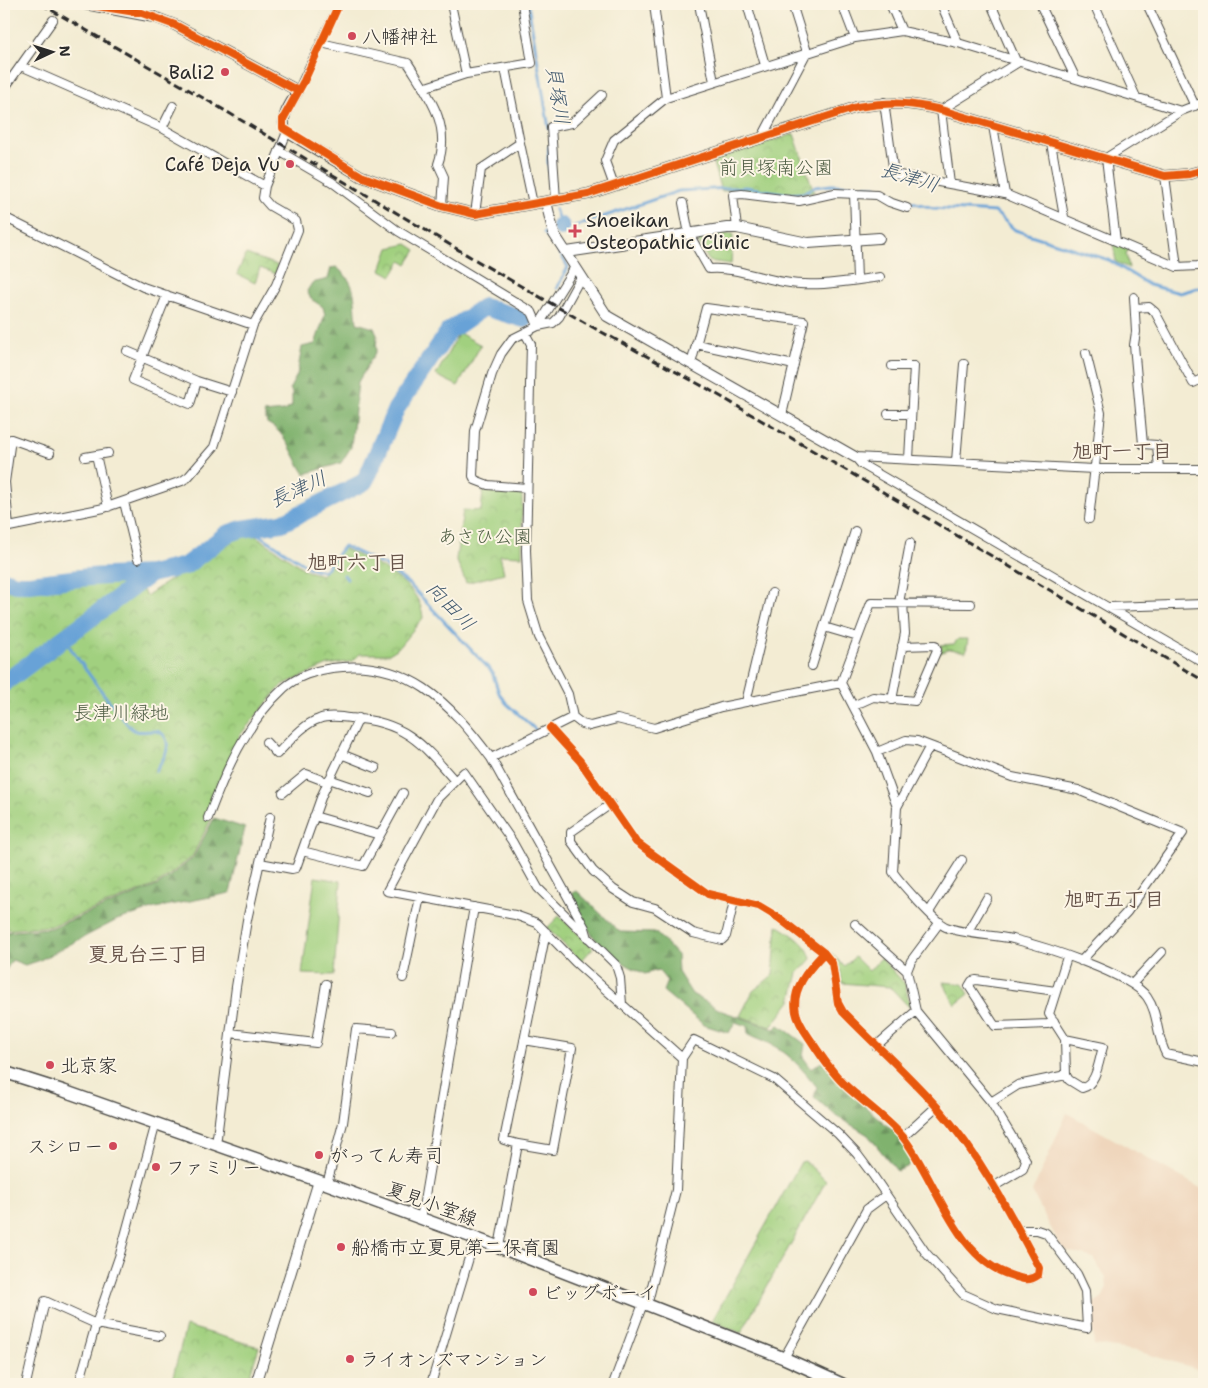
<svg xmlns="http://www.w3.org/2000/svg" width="1208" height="1388" viewBox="0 0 1208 1388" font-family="'Shantell Sans','Klee One',sans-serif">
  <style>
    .built { fill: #efd6bc }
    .grass { fill: #a1d07f; stroke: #667e55 }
    .forest { fill: url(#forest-firs); stroke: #566e4c }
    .park { fill: url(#park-crowns); stroke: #667e55 }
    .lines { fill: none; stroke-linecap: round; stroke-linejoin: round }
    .stream { stroke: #67a2d7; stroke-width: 3 }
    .river { stroke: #67a2d7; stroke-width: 18 }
    .minor-casing { stroke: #494844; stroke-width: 10 }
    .tertiary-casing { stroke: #494844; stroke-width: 12 }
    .secondary-casing { stroke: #494844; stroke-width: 14 }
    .minor { stroke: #fff; stroke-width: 8 }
    .tertiary { stroke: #fff; stroke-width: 10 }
    .secondary { stroke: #fff; stroke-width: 11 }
    .rail { stroke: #2b2b2b; stroke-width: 3; stroke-dasharray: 8 4; stroke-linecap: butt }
    .cycleway-casing { stroke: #fcf5e5; stroke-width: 11 }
    .cycleway { stroke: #e8590c; stroke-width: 8 }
    .poi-dot { fill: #d1495b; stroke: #fcf5e5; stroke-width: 2 }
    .labels { text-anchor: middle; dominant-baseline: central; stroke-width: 4; stroke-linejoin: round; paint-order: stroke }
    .poi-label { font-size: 19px; fill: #2b2b2b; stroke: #fcf5e5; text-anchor: start }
    .park-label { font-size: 19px; fill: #4e5d44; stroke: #fcf5e5 }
    .street-label { font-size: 19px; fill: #2b2b2b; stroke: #fcf5e5 }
    .water-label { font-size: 20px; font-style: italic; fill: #435b70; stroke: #fcf5e5 }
    .neighbourhood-label { font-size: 20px; font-weight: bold; fill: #67544a; stroke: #fcf5e5 }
  </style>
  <defs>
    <pattern id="forest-firs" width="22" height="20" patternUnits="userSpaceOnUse" patternTransform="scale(1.25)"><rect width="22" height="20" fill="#80b26e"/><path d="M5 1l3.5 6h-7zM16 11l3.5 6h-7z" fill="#69915b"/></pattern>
    <pattern id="park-crowns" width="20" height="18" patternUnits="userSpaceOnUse" patternTransform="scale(1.25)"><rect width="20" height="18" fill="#a1d07f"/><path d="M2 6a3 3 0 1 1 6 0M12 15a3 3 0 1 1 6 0" fill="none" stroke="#8bb36e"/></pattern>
  </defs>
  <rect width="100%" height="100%" fill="#fcf5e5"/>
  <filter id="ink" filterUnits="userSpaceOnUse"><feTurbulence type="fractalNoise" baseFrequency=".02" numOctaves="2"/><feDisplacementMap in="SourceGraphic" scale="10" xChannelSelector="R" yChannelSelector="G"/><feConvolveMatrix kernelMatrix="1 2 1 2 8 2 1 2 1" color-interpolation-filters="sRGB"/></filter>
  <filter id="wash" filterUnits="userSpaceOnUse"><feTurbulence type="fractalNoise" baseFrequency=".0096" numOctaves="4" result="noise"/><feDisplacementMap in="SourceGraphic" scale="20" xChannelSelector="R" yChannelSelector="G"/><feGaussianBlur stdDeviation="1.12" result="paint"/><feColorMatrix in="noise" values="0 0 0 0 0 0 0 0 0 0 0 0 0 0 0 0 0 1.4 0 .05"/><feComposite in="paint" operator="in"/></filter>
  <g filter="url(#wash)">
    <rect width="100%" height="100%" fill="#f3ecd3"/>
    <path class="built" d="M1067,1113L1204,1190V1371L1137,1351L1094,1345L1091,1305L1103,1297L1107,1287L1106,1278L1093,1258L1062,1249L1032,1192Z"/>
    <path class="grass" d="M1113,243L1129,249L1126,253L1129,268L1116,262Z
      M459,333L481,345L458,386L436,375Z
      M315,877L341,881L334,975L302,974Z"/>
    <path class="forest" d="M336,267C358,283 354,299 357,323L374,328L377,335L376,351L358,382L351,447L341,463L305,474C292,455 288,434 267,423L264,413L284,411L292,406V393L290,388L297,375L302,347L315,344L325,315L323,307L311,299L307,291L312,283L328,279L331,268Z
      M214,818L245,828L230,893L155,908L117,920L38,961L25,965L12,960L6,970L4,969V932L51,928L157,886L193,858Z
      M577,891L620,932L656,933L677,955L678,972L692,994L722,1011L774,1029L779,1025L805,1044L803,1057L811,1068L822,1062L861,1103L898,1135L912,1159L907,1167L897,1171L868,1135L835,1115L814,1097L817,1087C794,1059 783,1047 748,1034L747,1026L735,1022L729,1033L704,1025L663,991L667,981L658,970L645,974C600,953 590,939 572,893Z"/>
    <path class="park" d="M794,134L814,192C783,201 753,188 721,191L712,160Z
      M722,234H733L731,264L709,261L698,242L700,236Z
      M407,244L416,250L407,264L401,261L392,276L381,270L389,248Z
      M246,254L277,265L276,274L260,268L255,283L237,274Z
      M483,491L522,494V556L500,555L504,573L466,583L456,559L463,510L481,511Z
      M249,534L256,536L307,571L322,575L343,548C372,563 421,581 423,618L397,649L389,654H360L353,661L328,665L282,685L240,735L205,817L211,819L192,857L156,885L51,926L4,930V578L24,583L135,576L146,596L237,535Z
      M958,639H968L966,652L950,649L940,653L942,649L940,645L954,644Z
      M559,916L593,948L581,961L547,928Z
      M777,925C790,933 808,943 811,959L798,973L791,1001L771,1027L740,1016L753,991L773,975Z
      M831,953L844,966L855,957L869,971L881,958L905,984L910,1008L890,987L842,983L840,970Z
      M943,982L963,984L969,994L955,1005Z
      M805,1161L826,1181L741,1333L712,1321L801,1162Z
      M186,1326L259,1347L247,1384H171Z"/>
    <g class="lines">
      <path class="stream" d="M528,4L549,129
        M549,147L548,161L551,183
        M555,209L561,226L573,227L679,191L746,187L789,194L802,193L815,187L831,185L873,186L898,198L933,208L995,212L1015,230L1109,260L1149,285L1180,293L1204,286
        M549,231L544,233L554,243L568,267L557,288
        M249,528L310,568L324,571L344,546L386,566L410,585L492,672L499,693L507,704L536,730
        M344,575L347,579
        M64,639C81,663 98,688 117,711C122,717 126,724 132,729C143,737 159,723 166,739C171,750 161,762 156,771"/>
      <path class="river" d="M561,227V226
        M4,580L16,584H30L89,577L150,574L185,566L227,534L242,529L282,523L364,482L369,473L396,409L449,331L484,307L524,319
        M4,683L150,574"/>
    </g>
  </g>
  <g filter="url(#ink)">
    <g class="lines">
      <defs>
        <path id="minor" d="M451,4L466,74
          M654,4L666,98
          M699,4L714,82
          M747,4L765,65
          M842,4L855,38
          M890,4L902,31
          M941,4L958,43
          M1040,4L1075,77
          M1094,4L1136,97
          M1147,4L1195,106
          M321,43L408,63C428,95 452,125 438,164L444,177L442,206
          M21,66L162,128L265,186
          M423,88L466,74L532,63L522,4
          M4,89L53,20
          M298,91L339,4
          M884,102L894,174L1005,194L1177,267L1198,266L1204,264
          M993,126L1005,194
          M162,128L173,106
          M761,139L807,52L792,4
          M520,143L533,204
          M1051,143L1064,217
          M279,151L332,182L398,231L532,312L538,326
          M1165,176L1177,267
          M950,184L941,110L1017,63L991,4
          M614,186L605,161L614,140L666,98L855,38L902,31L958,43L1181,111L1204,102
          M854,193L857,280
          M556,200L551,127L572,123L602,95
          M683,203L689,234L709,269C735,267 758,278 784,282C815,288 849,281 880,277
          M475,214L481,169L520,143L505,68
          M4,217L143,287L253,325
          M737,228L733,195L742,194L799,201L835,193L877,195L889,202L907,208
          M1116,241L1106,158L1181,111
          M167,295L133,380L190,404L197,381
          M1134,297L1136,332L1134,345L1143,444L1157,445L1159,469
          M1136,308L1149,307L1155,312L1193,383L1204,378
          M538,326L575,267
          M525,333L531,344L526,550L528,601L539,637L568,694L573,717L582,724L590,726L617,719L654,728L721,707L841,683
          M696,344L794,365
          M127,351L197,381L232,392
          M1086,353L1101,413L1089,519
          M691,364L706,308L804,321L782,415
          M892,366H914L909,459
          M888,414H911
          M96,455L108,507
          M85,457L108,453
          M855,457L861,464L1204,663
          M855,457L1094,469H1204
          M956,461L964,364
          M527,488L488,485L475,480L473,476L475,431L492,374L501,354L512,339L538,326L553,323L559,317L581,277
          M124,502L138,559
          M9,527L5,482L11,439L50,453
          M4,528L104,508L182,481L189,476L214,447L253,325L276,285L298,230L296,221L270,206L263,198L265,186L287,132
          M855,531L824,627L858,637
          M899,603L910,543
          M971,604L871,603L841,683L877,752L897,807L893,872C900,882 936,923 946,927C963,934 994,935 1013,939C1042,946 1131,974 1147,997C1159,1014 1156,1036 1166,1054L1204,1062
          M1109,607L1204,604
          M812,666L824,627
          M892,700L905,633L903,603
          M746,702L772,593
          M853,706L873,697L915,701L937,650L935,645L902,646
          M550,728L580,761L636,842L651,853L708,894L759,906L779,918L824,953L832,963L838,1003L843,1012C874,1044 908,1074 937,1107C979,1154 1010,1213 1039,1268L1038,1275C1029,1282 1023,1279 1013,1276C955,1260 937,1180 903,1137C886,1117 863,1102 844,1084C832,1072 821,1056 812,1042C806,1033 798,1023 796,1012C791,988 809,969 824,953
          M266,742L277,754C289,742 303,724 319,719C328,715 340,717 350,718C404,721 422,743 455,781
          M877,752L906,740L917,741L1012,777L1078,790L1183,833L1127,912L1081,961
          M341,754L376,768
          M491,758L573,717
          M329,779L370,793
          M283,793L306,774L327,782
          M611,804L571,832V841L593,871L613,889L633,902L655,908L693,933L722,940L726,936L734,901
          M897,807L930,746
          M314,816L380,835
          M208,818C226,770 245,724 284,688C296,677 316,670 332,668C407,657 450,703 491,758L585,928L588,938
          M302,851L363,866L403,793
          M260,863L292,869L296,868L322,795L359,718
          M929,912L962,860
          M855,924L907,971
          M968,931L987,898
          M403,978L420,897
          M1133,983L1162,952
          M622,1004L620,978L616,965L538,888L512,841L464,772L437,799L387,891L515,915L537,923L575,962L682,1058
          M916,1011L991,1102L1026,1160L1023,1169L993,1187
          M1054,1021L1048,1024L995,1026L969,986L972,981L976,980L1056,991
          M230,1033L316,1043L326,984
          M1065,1039L1103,1047C1099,1059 1097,1085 1082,1088L1069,1080L1066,1075L1065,1039L1049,1014L1067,957
          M876,1046L916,1011L907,971L911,961L940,922
          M991,1102L1018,1085L1066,1075
          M903,1137L937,1106
          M518,1144L553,1150L572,1048L524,1040
          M216,1145L236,987L247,920L270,817
          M327,1184L343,1123L356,1029L392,1032
          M421,1219L474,907
          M499,1247L518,1144L504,1140L546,932
          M784,1358L867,1209L886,1195
          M26,1384L45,1301L96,1324L160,1336
          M79,1384L96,1324L120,1254L156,1123
          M431,1384L475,1238
          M613,1384L641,1309L649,1298L676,1190L682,1058L694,1040L774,1079L838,1134L857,1154L872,1174L926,1253L963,1294L997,1309L1087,1328L1085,1291L1077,1274L1046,1233L1037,1230H1019"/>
        <path id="tertiary" d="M85,4L154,17L175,25L287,85L298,91C292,102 277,120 287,132L361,176L442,206L475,214L588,194L857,107C890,102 908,102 941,110L1165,176L1189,174L1204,170
          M546,202L554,234L607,316L855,457
          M567,252L727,228H737L808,243L879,238
          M256,1384L319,1181"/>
        <path id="secondary" d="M4,1072L64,1091L319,1181L499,1247L784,1358L842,1384"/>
      </defs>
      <use href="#minor" class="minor-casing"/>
      <use href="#tertiary" class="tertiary-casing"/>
      <use href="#secondary" class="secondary-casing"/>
      <use href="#minor" class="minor"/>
      <use href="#tertiary" class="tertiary"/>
      <use href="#secondary" class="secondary"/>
      <path class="rail" d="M41,4L229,113L484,265L596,329L708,389L1204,681"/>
      <defs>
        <path id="cycleway" d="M85,4L142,13L175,25L298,91
          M339,4L304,81L283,119V128L361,176L442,206L475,214L588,194L857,107C890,102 908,102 941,110L1165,176L1189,174L1204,170
          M550,728L580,761L636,842L651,853L708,894L759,906L779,918L824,953L832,963L838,1003L843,1012C874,1044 908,1074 937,1107C979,1154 1010,1213 1039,1268L1038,1275C1029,1282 1023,1279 1013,1276C955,1260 937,1180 903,1137C886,1117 863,1102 844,1084C832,1072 821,1056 812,1042C806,1033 798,1023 796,1012C791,988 809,969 824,953"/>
      </defs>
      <use href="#cycleway" class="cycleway-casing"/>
      <use href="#cycleway" class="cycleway"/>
    </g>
  </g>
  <g class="poi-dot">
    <circle cx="352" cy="36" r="5"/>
    <circle cx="225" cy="72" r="5"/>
    <circle cx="290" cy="164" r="5"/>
    <path d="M572.5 223.5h5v5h5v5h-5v5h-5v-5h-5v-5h5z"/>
    <circle cx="50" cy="1065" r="5"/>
    <circle cx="113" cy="1146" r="5"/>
    <circle cx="319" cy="1155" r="5"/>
    <circle cx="156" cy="1167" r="5"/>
    <circle cx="341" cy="1247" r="5"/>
    <circle cx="533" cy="1292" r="5"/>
    <circle cx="350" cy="1359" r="5"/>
  </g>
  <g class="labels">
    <g class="poi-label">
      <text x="362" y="36">八幡神社</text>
      <text x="215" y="72" text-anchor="end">Bali2</text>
      <text x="280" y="164" text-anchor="end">Café Deja Vu</text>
      <text x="586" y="220">Shoeikan<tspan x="586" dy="22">Osteopathic Clinic</tspan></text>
      <text x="60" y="1065">北京家</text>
      <text x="103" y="1146" text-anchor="end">スシロー</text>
      <text x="329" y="1155">がってん寿司</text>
      <text x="166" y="1167">ファミリー</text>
      <text x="351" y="1247">船橋市立夏見第二保育園</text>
      <text x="543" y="1292">ビッグボーイ</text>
      <text x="360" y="1359">ライオンズマンション</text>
    </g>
    <g class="park-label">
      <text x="776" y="167">前貝塚南公園</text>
      <text x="485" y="536">あさひ公園</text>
      <text x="121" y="712">長津川緑地</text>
    </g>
    <g class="street-label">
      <text transform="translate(432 1204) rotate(20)">夏見小室線</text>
    </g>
    <g class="water-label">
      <text transform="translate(558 95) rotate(81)">貝塚川</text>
      <text transform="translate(910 177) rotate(17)">長津川</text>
      <text transform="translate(298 489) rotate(-24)">長津川</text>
      <text transform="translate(451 606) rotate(46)">向田川</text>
    </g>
    <g class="neighbourhood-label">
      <text x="1122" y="451">旭町一丁目</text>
      <text x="357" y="562">旭町六丁目</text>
      <text x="1114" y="899">旭町五丁目</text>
      <text x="148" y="954">夏見台三丁目</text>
    </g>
  </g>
  <rect width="1208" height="1388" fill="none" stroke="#fcf5e5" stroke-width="20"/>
  <g transform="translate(52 52) rotate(86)" stroke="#fcf5e5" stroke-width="4" paint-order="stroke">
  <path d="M0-4L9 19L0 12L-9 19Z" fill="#2b2b2b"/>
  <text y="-8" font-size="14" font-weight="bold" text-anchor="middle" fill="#2b2b2b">N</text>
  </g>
</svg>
